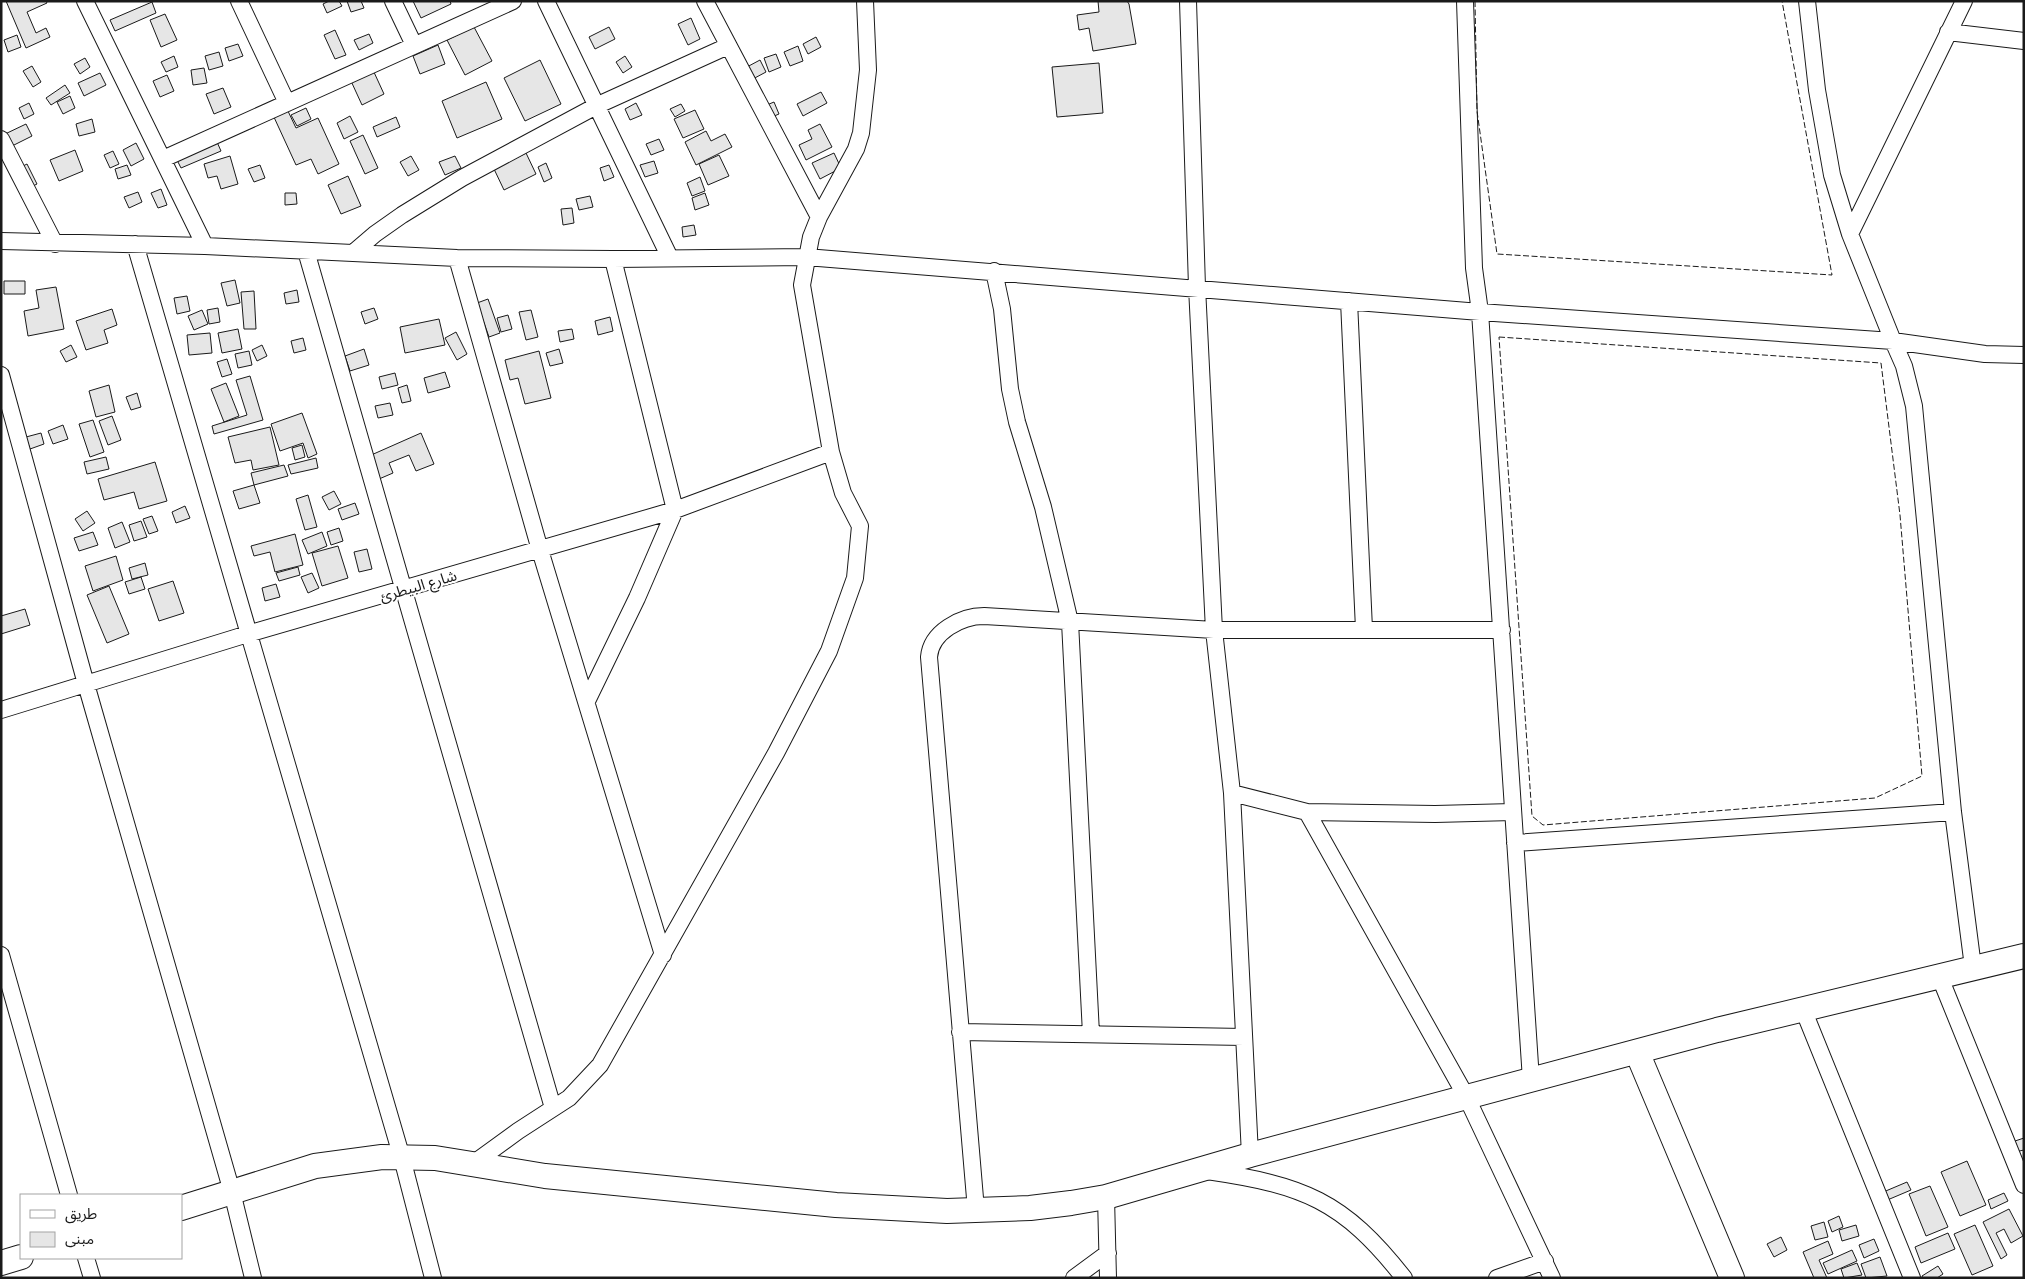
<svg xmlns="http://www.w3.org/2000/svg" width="2025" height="1279" viewBox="0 0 2025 1279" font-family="'Open Sans','Noto Sans Arabic',sans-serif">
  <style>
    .building { fill: #e6e6e6; stroke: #1a1a1a }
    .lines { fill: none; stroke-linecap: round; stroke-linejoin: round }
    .street-casing { stroke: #1a1a1a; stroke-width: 18 }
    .secondary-casing { stroke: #1a1a1a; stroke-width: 26 }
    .street { stroke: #fff; stroke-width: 16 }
    .secondary { stroke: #fff; stroke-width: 24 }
    .fence { stroke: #1a1a1a; stroke-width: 1; stroke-dasharray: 6 2.5; stroke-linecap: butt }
    .labels { text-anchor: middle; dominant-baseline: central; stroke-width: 4; stroke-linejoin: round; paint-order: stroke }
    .street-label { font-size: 15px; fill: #1a1a1a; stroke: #fff }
  </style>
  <rect width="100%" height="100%" fill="#fff"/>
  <path class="building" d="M6,1H46L47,3L27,12L36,33L46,28L50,37L26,48Z
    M329,1H339L342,6L327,13L323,4Z
    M347,1H361L364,8L351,12Z
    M413,1H450L451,4L421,18Z
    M1098,1H1127L1129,4L1136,44L1093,51L1089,28L1079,30L1077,15L1099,12Z
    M152,2L156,13L115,31L110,20Z
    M165,14L177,40L161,47L150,20Z
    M691,18L700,39L688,45L678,24Z
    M474,27L492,61L465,75L447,40Z
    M609,27L615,39L595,49L589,37Z
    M335,30L346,55L335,59L324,35Z
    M369,34L373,43L359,50L354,40Z
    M17,35L21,47L8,52L4,40Z
    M816,37L821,47L808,54L803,44Z
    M238,44L243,56L229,61L225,48Z
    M438,45L445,64L420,74L413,56Z
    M798,46L803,61L790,66L784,52Z
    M219,52L223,66L209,70L205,56Z
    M776,54L781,67L769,72L764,58Z
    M174,56L178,67L166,72L161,62Z
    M625,56L632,67L623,73L616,62Z
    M85,58L90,67L80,74L74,64Z
    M540,60L561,104L525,121L504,78Z
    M760,60L766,72L751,80L745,68Z
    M1099,63L1103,113L1057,117L1052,67Z
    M32,66L41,82L33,87L23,71Z
    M204,68L207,83L193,85L191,70Z
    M373,70L384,94L362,105L351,81Z
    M100,73L106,85L84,96L78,83Z
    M167,75L174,91L160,97L153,81Z
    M486,82L502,119L457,138L442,101Z
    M65,85L70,93L51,105L46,98Z
    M223,88L231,107L214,114L206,94Z
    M821,92L827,103L803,116L797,104Z
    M70,96L75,108L63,114L57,102Z
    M774,102L779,114L767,119L762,107Z
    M29,103L34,114L24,119L19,108Z
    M636,103L642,115L630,120L625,109Z
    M681,104L685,111L675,117L670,109Z
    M306,108L311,119L297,126L291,115Z
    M287,109L296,128L318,118L339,164L318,174L311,159L296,165L273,115Z
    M695,110L704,129L683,138L674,119Z
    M350,116L358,132L344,139L337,123Z
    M396,117L400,127L377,137L373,127Z
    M92,119L95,132L79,136L76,124Z
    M26,124L32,136L10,147L3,135Z
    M820,124L832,147L806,160L799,145L812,139L808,130Z
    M706,131L711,141L725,134L732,147L696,165L685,142Z
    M363,135L378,168L365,174L350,141Z
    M659,139L664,150L651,155L646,144Z
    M217,142L221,151L181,168L176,158Z
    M136,143L144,159L131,166L123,150Z
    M75,150L83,171L59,181L50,160Z
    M113,151L119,164L110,168L104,155Z
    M526,153L536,174L504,190L494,169Z
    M834,153L841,168L820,179L812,163Z
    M719,155L729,176L708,185L699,164Z
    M230,156L238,184L221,189L217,176L208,178L204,164Z
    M411,156L419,170L408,176L400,162Z
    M455,156L461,168L445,175L439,162Z
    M654,161L658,173L645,177L640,165Z
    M546,163L552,178L544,182L538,167Z
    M27,164L37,184L29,188L19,168Z
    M127,165L131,175L118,179L115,169Z
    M260,165L265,178L254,182L248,169Z
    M609,165L614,177L604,181L600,168Z
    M348,176L361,206L341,214L328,185Z
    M700,177L705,191L692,196L687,183Z
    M161,189L167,205L158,208L151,193Z
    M138,192L142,202L129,208L124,197Z
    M285,193H296L297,204L285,205Z
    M705,193L709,205L695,210L692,198Z
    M590,196L593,207L579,210L576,199Z
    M572,208L574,223L563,225L561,209Z
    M694,225L696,235L683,237L682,227Z
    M235,280L240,303L227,306L221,283Z
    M4,281H25V294H4Z
    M56,287L64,329L28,336L24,311L39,308L36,290Z
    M297,290L299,302L286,304L284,293Z
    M254,291L256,329H244L241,292Z
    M187,296L190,311L177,314L174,298Z
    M488,299L500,333L489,337L477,303Z
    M218,308L220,322L209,324L207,310Z
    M374,308L378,319L365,324L361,312Z
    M112,309L117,325L104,330L108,343L86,350L76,321Z
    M202,310L208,324L194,330L188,316Z
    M531,310L538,337L526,340L519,312Z
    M508,315L512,329L501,332L497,318Z
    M610,317L613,331L598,335L595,321Z
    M439,319L445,345L405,353L400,327Z
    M238,329L242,349L222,353L218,333Z
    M572,329L574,339L560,342L558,331Z
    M456,332L467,354L457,360L445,338Z
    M210,333L212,353L189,355L187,335Z
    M303,338L306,350L294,353L291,341Z
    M71,345L77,357L66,362L60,351Z
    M262,345L267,356L257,361L252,350Z
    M364,349L369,365L350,371L345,356Z
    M559,349L563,363L550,366L546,353Z
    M249,351L252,365L238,368L235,354Z
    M539,351L551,398L525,404L518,378L510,380L505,360Z
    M227,359L232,374L222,377L217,362Z
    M445,372L450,387L428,393L424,378Z
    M395,373L398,385L382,389L379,377Z
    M250,376L263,420L214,434L212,426L247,415L236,380Z
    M226,383L239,416L224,422L211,389Z
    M109,385L115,412L96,417L89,391Z
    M407,385L411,401L402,403L398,388Z
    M137,393L141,407L131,410L126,397Z
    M390,403L393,415L378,418L375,406Z
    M302,413L317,454L308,458L303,443L280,451L271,424Z
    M112,416L121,440L108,445L99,421Z
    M93,420L104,452L90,457L79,424Z
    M63,425L68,439L53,444L48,431Z
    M270,427L279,465L253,470L251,460L235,463L228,437Z
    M41,433L44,444L30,449L26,437Z
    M421,433L434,464L416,471L409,455L389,463L393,473L379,479L369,456Z
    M302,445L305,457L295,460L292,448Z
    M106,457L109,469L87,474L84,462Z
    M316,458L318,468L291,474L288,465Z
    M155,462L167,501L139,509L134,492L104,500L98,479Z
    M284,465L288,476L254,485L251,473Z
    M254,485L260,503L239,509L233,491Z
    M334,491L341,504L329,510L322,497Z
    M308,495L317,527L305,530L296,499Z
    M355,503L359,514L342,520L338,509Z
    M185,506L190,518L176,523L172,512Z
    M87,511L95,523L83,531L75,519Z
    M152,516L158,531L149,534L143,519Z
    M141,521L147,537L134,541L129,525Z
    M122,522L130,542L115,548L108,528Z
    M339,528L343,541L331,545L327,532Z
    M93,532L98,545L79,551L74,538Z
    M322,532L327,546L308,554L302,540Z
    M295,534L303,565L275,572L270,552L254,556L251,546Z
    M338,546L348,578L322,586L312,553Z
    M367,549L372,569L359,572L354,552Z
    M116,556L123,580L93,591L85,566Z
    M145,563L148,575L132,579L129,568Z
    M298,567L300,575L279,581L276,573Z
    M312,573L319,588L308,593L301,577Z
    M141,577L145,589L129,594L125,582Z
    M173,581L184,613L159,621L148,589Z
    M276,584L280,597L265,601L262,588Z
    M109,586L129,634L107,643L87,595Z
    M25,609L30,625L1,634V616Z
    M2024,1138V1150L2015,1152L2012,1142Z
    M1967,1161L1986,1205L1960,1216L1941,1172Z
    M1907,1182L1911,1190L1885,1201L1881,1193Z
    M1930,1186L1948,1227L1926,1236L1909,1194Z
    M2004,1193L2008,1201L1991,1209L1988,1200Z
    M2009,1209L2023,1236L2011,1243L2004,1229L1996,1233L2007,1255L2001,1259L1983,1222Z
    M1839,1216L1843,1227L1832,1232L1828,1221Z
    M1824,1222L1828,1237L1815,1240L1811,1226Z
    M1856,1225L1859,1236L1842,1241L1839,1230Z
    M1975,1225L1993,1266L1972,1275L1954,1234Z
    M1948,1233L1955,1249L1921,1263L1915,1247Z
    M1781,1237L1787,1250L1774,1257L1767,1244Z
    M1874,1239L1879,1251L1864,1258L1859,1245Z
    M1828,1241L1833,1254L1819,1260L1827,1278H1814L1803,1252Z
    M1852,1250L1857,1261L1828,1274L1823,1263Z
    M1880,1257L1887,1276L1866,1278L1861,1264Z
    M1857,1263L1862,1275L1844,1278L1841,1269Z
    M1938,1266L1943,1274L1937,1278H1923L1922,1276Z"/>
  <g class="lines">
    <defs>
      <path id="street" d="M85,1L205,246
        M239,1L287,103
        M393,1L414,45
        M546,1L670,258
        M705,1L819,217
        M1188,1L1197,287L1214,630L1232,793L1250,1155
        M1465,1L1474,268L1480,312L1531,1080
        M1807,1L1817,90L1832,175L1850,234
        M1964,1L1850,234L1893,341L1985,354L2024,355
        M1948,32L2024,41
        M1,139L55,244
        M163,159L513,1
        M1,241L205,246L457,258L613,259L806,257L1480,312L1893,341L1904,366L1914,406L1953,812L1973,967
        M135,244L402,1158L433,1278
        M306,251L553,1108
        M354,252L375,234L402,215L462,178L598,105L728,46
        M457,258L540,550L663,955
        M994,271L1002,309L1010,389L1017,422L1043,507L1070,622L1091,1034
        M1349,301L1364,629
        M1,375L86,684L232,1192L253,1278
        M587,701L637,598L675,510L613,259
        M1,710L251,633L675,510L831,452
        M1232,793L1307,812L1435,814L1513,812
        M1307,812L1467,1098L1552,1278
        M1515,843L1953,812
        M1,955L69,1195
        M1939,975L2024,1185
        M1803,1009L1912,1278
        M960,1032L1244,1037
        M474,1163L518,1131L569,1098L600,1065L776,753L829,651L855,578L860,526L843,493L831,452L802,285L811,237L819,217L856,149L861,133L868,70L865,1
        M1207,1171C1303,1185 1343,1200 1404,1278
        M1106,1197L1108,1278
        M976,1210L929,657C931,632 961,616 984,616L1214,630H1502
        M86,1258L92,1278
        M1074,1278L1108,1253
        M1497,1278L1545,1261"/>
      <path id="secondary" d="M1637,1052L1732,1278
        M181,1208L315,1166L382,1157L435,1158L545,1176L836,1205L947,1211L1030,1208L1071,1203L1106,1197L1250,1155L1717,1030L2024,956
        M1,1263L21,1257"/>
    </defs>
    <use href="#street" class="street-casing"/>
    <use href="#secondary" class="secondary-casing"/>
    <use href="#street" class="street"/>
    <use href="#secondary" class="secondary"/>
    <path class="fence" d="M1475,1L1477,111L1497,254L1832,275L1782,1
      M1499,337L1881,363L1900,515L1922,776L1875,798L1543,825L1532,816Z"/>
  </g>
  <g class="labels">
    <g class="street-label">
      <text transform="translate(418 585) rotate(-16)">شارع البيطرئ</text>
    </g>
  </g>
  <rect width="2025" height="1279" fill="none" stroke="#1a1a1a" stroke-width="5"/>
  <rect x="20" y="1194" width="162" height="65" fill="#ffffff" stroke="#a3a3a3"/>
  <rect x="30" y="1210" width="25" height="8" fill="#ffffff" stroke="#a3a3a3"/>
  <text x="65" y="1219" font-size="15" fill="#1a1a1a">طريق</text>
  <rect x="30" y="1232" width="25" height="15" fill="#e6e6e6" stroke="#a3a3a3"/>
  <text x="65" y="1244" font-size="15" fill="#1a1a1a">مبنى</text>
</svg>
